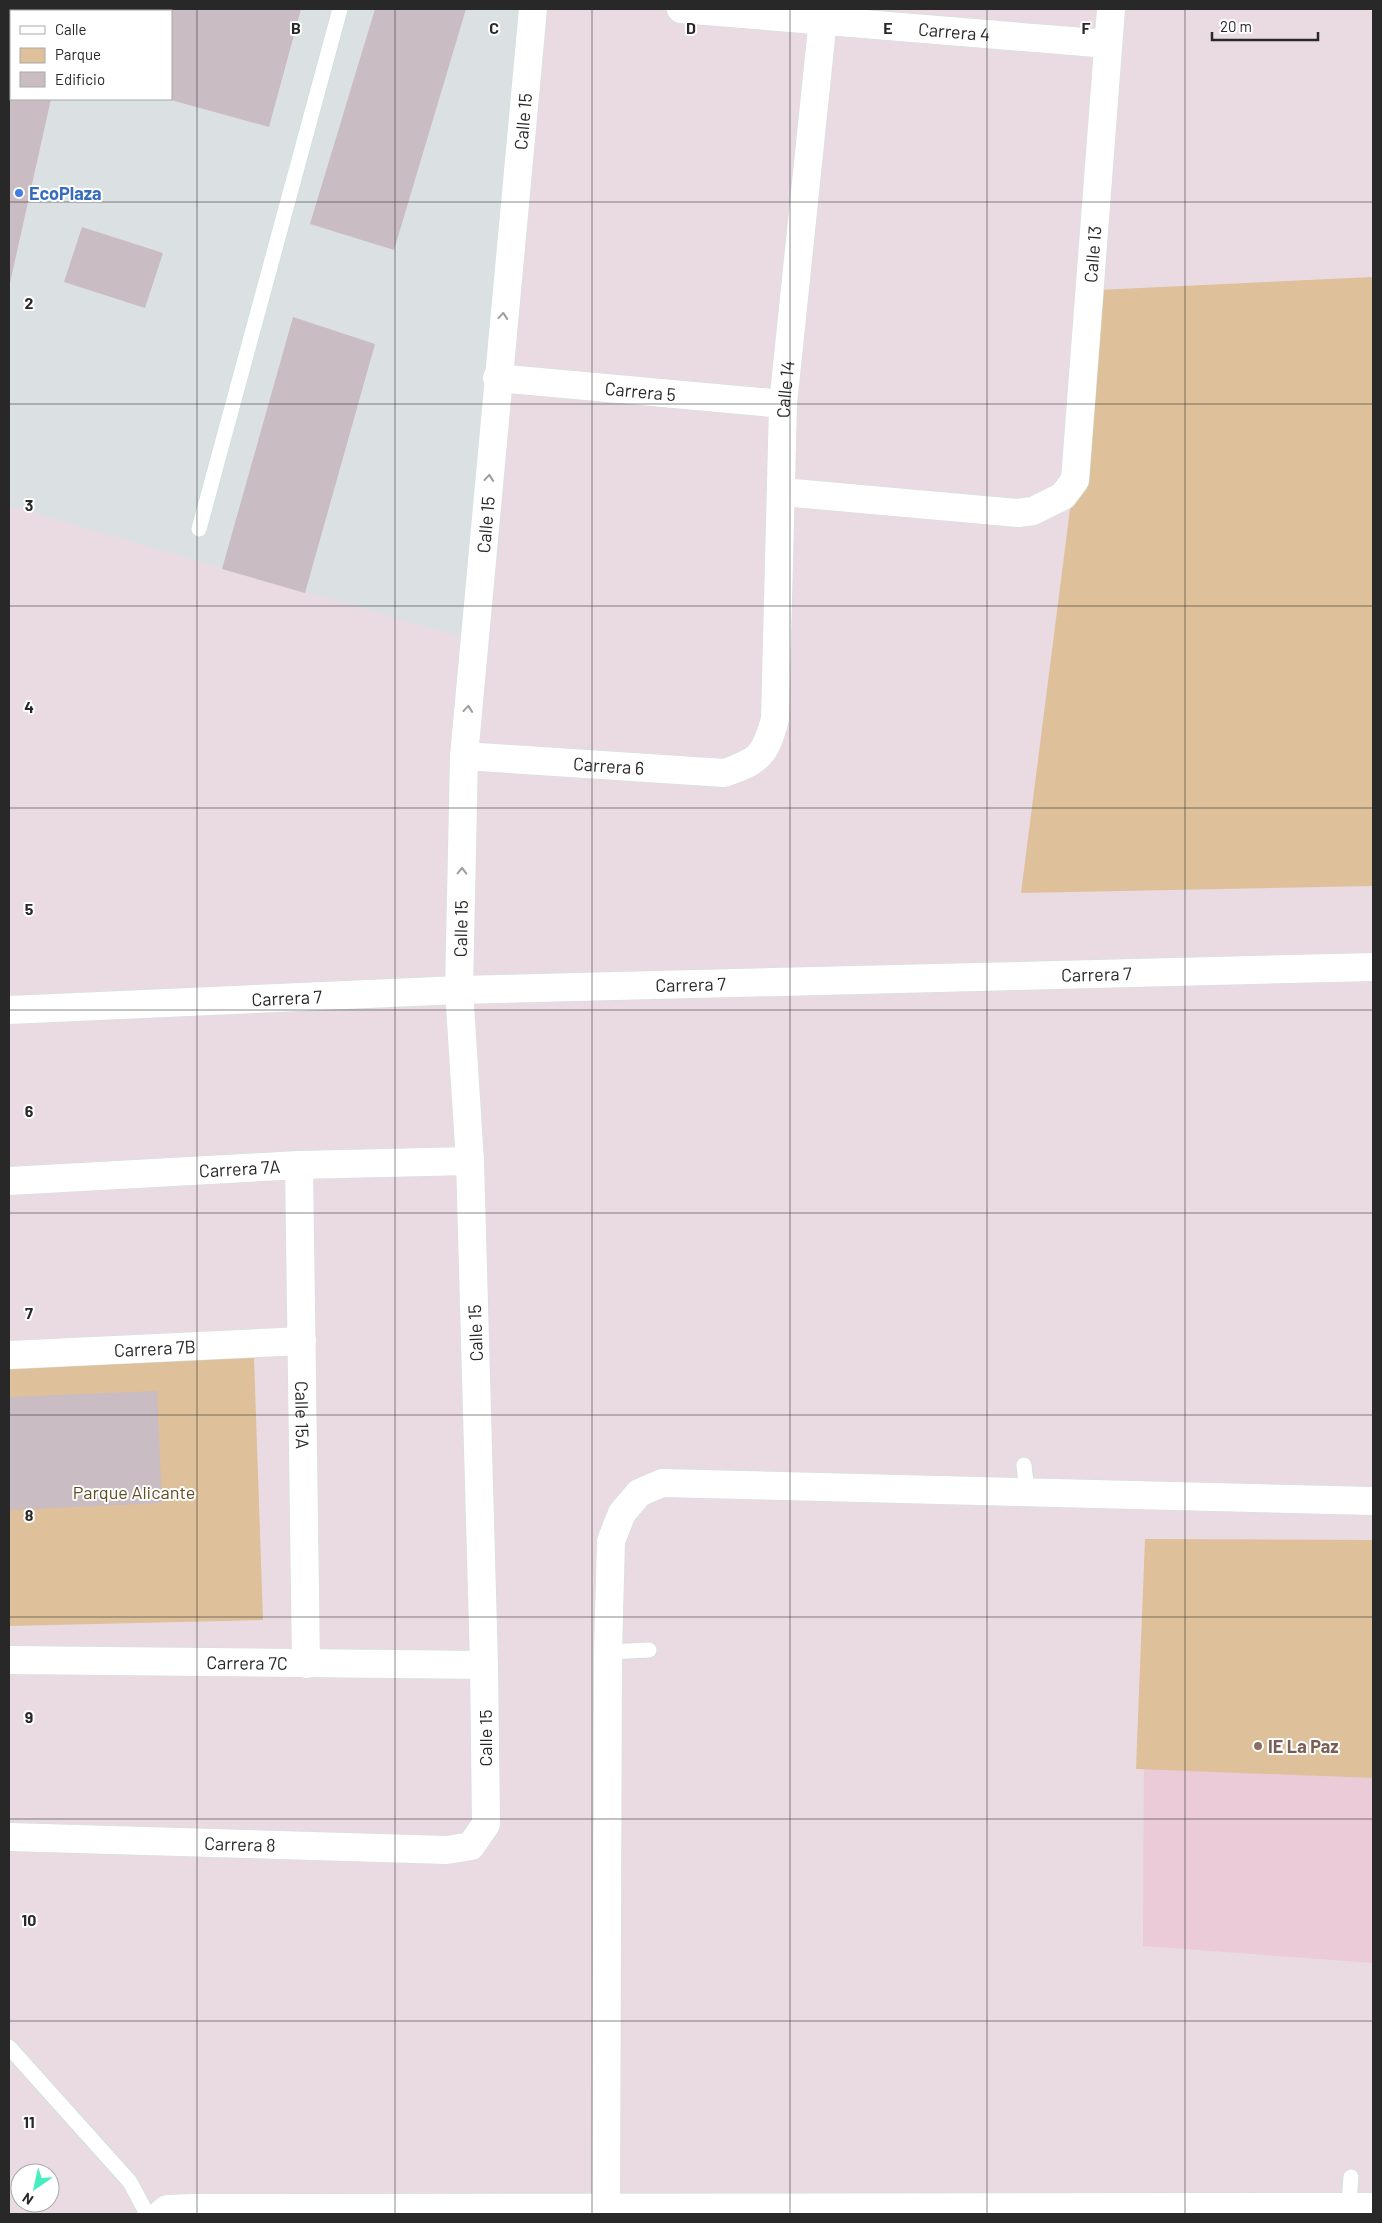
<svg xmlns="http://www.w3.org/2000/svg" width="1382" height="2223" viewBox="0 0 1382 2223" font-family="Barlow,sans-serif">
  <style>
    .industrial { fill: #dbe1e3 }
    .education { fill: #ebcbd8 }
    .green { fill: #dec09a }
    .building { fill: #c9bcc3 }
    .lines { fill: none; stroke-linecap: round; stroke-linejoin: round }
    .service-casing { stroke: #d0e1dc; stroke-width: 17 }
    .minor-casing { stroke: #d0e1dc; stroke-width: 29 }
    .service { stroke: #fff; stroke-width: 15 }
    .minor { stroke: #fff; stroke-width: 28 }
    .oneway { stroke: #9e9e9e }
    .grid { fill: none; stroke: #282828; stroke-width: 1; stroke-opacity: 0.55 }
    .shop-dot { fill: #3f7fe0; stroke: #fff; stroke-width: 2 }
    .education-dot { fill: #8d6e63; stroke: #fff; stroke-width: 2 }
    .labels { text-anchor: middle; dominant-baseline: central; stroke-width: 4; stroke-linejoin: round; paint-order: stroke }
    .street-label { font-size: 18px; fill: #282828; stroke: #fff }
    .shop-label { font-size: 18px; font-weight: bold; fill: #366cbe; stroke: #fff; text-anchor: start }
    .park-label { font-size: 18px; fill: #604c1e; stroke: #fff }
    .education-label { font-size: 18px; font-weight: bold; fill: #785e54; stroke: #fff; text-anchor: start }
    .grid-label { font-size: 16px; text-anchor: middle; font-weight: bold; fill: #282828; stroke: #fff; stroke-width: 4; stroke-linejoin: round; paint-order: stroke }
  </style>
  <rect width="100%" height="100%" fill="#eadbe3"/>
  <path class="industrial" d="M72,9H522L471,640L9,506V287L51,99H171V11H71Z"/>
  <path class="education" d="M1145,1539L1373,1545V1963L1143,1946Z"/>
  <path class="green" d="M1373,277V886L1021,893L1098,290Z
    M254,1358L263,1620L9,1626V1365Z
    M1145,1539L1373,1540V1778L1136,1769Z"/>
  <path class="building" d="M9,9H72L71,11H11V99H51L10,283Z
    M128,9H301L269,127L171,100V11H127Z
    M375,9H466L394,250L310,224Z
    M82,227L163,253L145,308L64,282Z
    M293,317L375,344L305,593L222,569Z
    M157,1391L162,1503L9,1510V1397Z"/>
  <g class="lines">
    <defs>
      <path id="service" d="M199,529L340,9
        M1024,1465L1027,1492
        M608,1652L649,1650
        M9,2047L130,2182L147,2214
        M1348,2213L1351,2177"/>
      <g id="minor">
        <path id="s1" d="M681,9L1108,44"/>
        <path id="s2" d="M497,378L783,404"/>
        <path id="s3" d="M782,492L1018,513L1033,511L1063,496L1075,480L1111,9"/>
        <path id="s4" d="M464,756L724,773C759,761 765,756 775,719L783,404L824,9"/>
        <path id="s5" d="M9,1010L459,990L1373,967"/>
        <path id="s6" d="M299,1165L306,1664"/>
        <path id="s7" d="M9,1181L299,1165L470,1161"/>
        <path id="s8" d="M9,1355L302,1341"/>
        <path id="s9" d="M9,1660L484,1665"/>
        <path id="s10" d="M9,1837L447,1850L471,1846L486,1824L484,1665L470,1161L459,990L464,756L533,9"/>
        <path d="M161,2214L167,2209L192,2208L1373,2207"/>
        <path d="M606,2214L608,1652L611,1541L622,1513L639,1493L662,1483L1373,1501"/>
      </g>
    </defs>
    <use href="#service" class="service-casing"/>
    <use href="#minor" class="minor-casing"/>
    <use href="#service" class="service"/>
    <use href="#minor" class="minor"/>
  </g>
  <defs><path id="oneway-chevron" d="M-2-3.5L2.5 0L-2 3.5" fill="none" stroke-width="1.6" stroke-linecap="round" stroke-linejoin="round" transform="scale(1.25)"/></defs>
  <g class="oneway">
    <use href="#oneway-chevron" transform="translate(503 316) rotate(-85)"/>
    <use href="#oneway-chevron" transform="translate(489 478) rotate(-85)"/>
    <use href="#oneway-chevron" transform="translate(468 709) rotate(-85)"/>
    <use href="#oneway-chevron" transform="translate(462 871) rotate(-89)"/>
  </g>
  <path class="grid" d="M197,9V2214M395,9V2214M592,9V2214M790,9V2214M987,9V2214M1185,9V2214M9,202H1373M9,404H1373M9,606H1373M9,808H1373M9,1010H1373M9,1213H1373M9,1415H1373M9,1617H1373M9,1819H1373M9,2021H1373"/>
  <circle class="shop-dot" cx="19" cy="193" r="5"/>
  <circle class="education-dot" cx="1258" cy="1746" r="5"/>
  <g class="labels">
    <g class="street-label">
      <text stroke="none"><textPath href="#s1" startOffset="274">Carrera 4</textPath></text>
      <text stroke="none"><textPath href="#s10" startOffset="2195">Calle 15</textPath></text>
      <text stroke="none"><textPath href="#s3" startOffset="532">Calle 13</textPath></text>
      <text stroke="none"><textPath href="#s4" startOffset="670">Calle 14</textPath></text>
      <text stroke="none"><textPath href="#s2" startOffset="144">Carrera 5</textPath></text>
      <text stroke="none"><textPath href="#s10" startOffset="1790">Calle 15</textPath></text>
      <text stroke="none"><textPath href="#s4" startOffset="145">Carrera 6</textPath></text>
      <text stroke="none"><textPath href="#s10" startOffset="1385">Calle 15</textPath></text>
      <text stroke="none"><textPath href="#s5" startOffset="1088">Carrera 7</textPath></text>
      <text stroke="none"><textPath href="#s5" startOffset="682">Carrera 7</textPath></text>
      <text stroke="none"><textPath href="#s5" startOffset="278">Carrera 7</textPath></text>
      <text stroke="none"><textPath href="#s7" startOffset="231">Carrera 7A</textPath></text>
      <text transform="translate(475 1333) rotate(-92)">Calle 15</text>
      <text stroke="none"><textPath href="#s8" startOffset="146">Carrera 7B</textPath></text>
      <text stroke="none"><textPath href="#s6" startOffset="250">Calle 15A</textPath></text>
      <text stroke="none"><textPath href="#s9" startOffset="238">Carrera 7C</textPath></text>
      <text transform="translate(485 1738) rotate(-90)">Calle 15</text>
      <text stroke="none"><textPath href="#s10" startOffset="231">Carrera 8</textPath></text>
    </g>
    <g class="shop-label">
      <text x="29" y="193">EcoPlaza</text>
    </g>
    <g class="park-label">
      <text x="134" y="1492">Parque Alicante</text>
    </g>
    <g class="education-label">
      <text x="1268" y="1746">IE La Paz</text>
    </g>
  </g>
  <g class="grid-label">
    <text x="296" y="34">B</text>
    <text x="494" y="34">C</text>
    <text x="691" y="34">D</text>
    <text x="888" y="34">E</text>
    <text x="1086" y="34">F</text>
    <text x="29" y="309">2</text>
    <text x="29" y="511">3</text>
    <text x="29" y="713">4</text>
    <text x="29" y="915">5</text>
    <text x="29" y="1117">6</text>
    <text x="29" y="1319">7</text>
    <text x="29" y="1521">8</text>
    <text x="29" y="1723">9</text>
    <text x="29" y="1926">10</text>
    <text x="29" y="2128">11</text>
  </g>
  <rect width="1382" height="2223" fill="none" stroke="#282828" stroke-width="20"/>
  <rect x="10" y="10" width="162" height="90" fill="#ffffff" stroke="#a9a9a9"/>
  <rect x="20" y="26" width="25" height="8" fill="#ffffff" stroke="#a9a9a9"/>
  <text x="55" y="35" font-size="15" fill="#282828">Calle</text>
  <rect x="20" y="48" width="25" height="15" fill="#dec09a" stroke="#a9a9a9"/>
  <text x="55" y="60" font-size="15" fill="#282828">Parque</text>
  <rect x="20" y="72" width="25" height="15" fill="#c9bcc3" stroke="#a9a9a9"/>
  <text x="55" y="85" font-size="15" fill="#282828">Edificio</text>
  <g transform="translate(35 2188) rotate(214)"><circle r="24" fill="#ffffff" stroke="#a9a9a9"/>
  <path d="M0-4L9 19L0 12L-9 19Z" fill="#44eebe"/>
  <text y="-8" font-size="14" font-weight="bold" text-anchor="middle" fill="#282828">N</text>
  </g>
  <path d="M1212 32v8h106v-8" fill="none" stroke="#282828" stroke-width="2.5"/>
  <text x="1220" y="32" font-size="15" fill="#282828" stroke="#ffffff" stroke-width="4" paint-order="stroke">20 m</text>
</svg>
